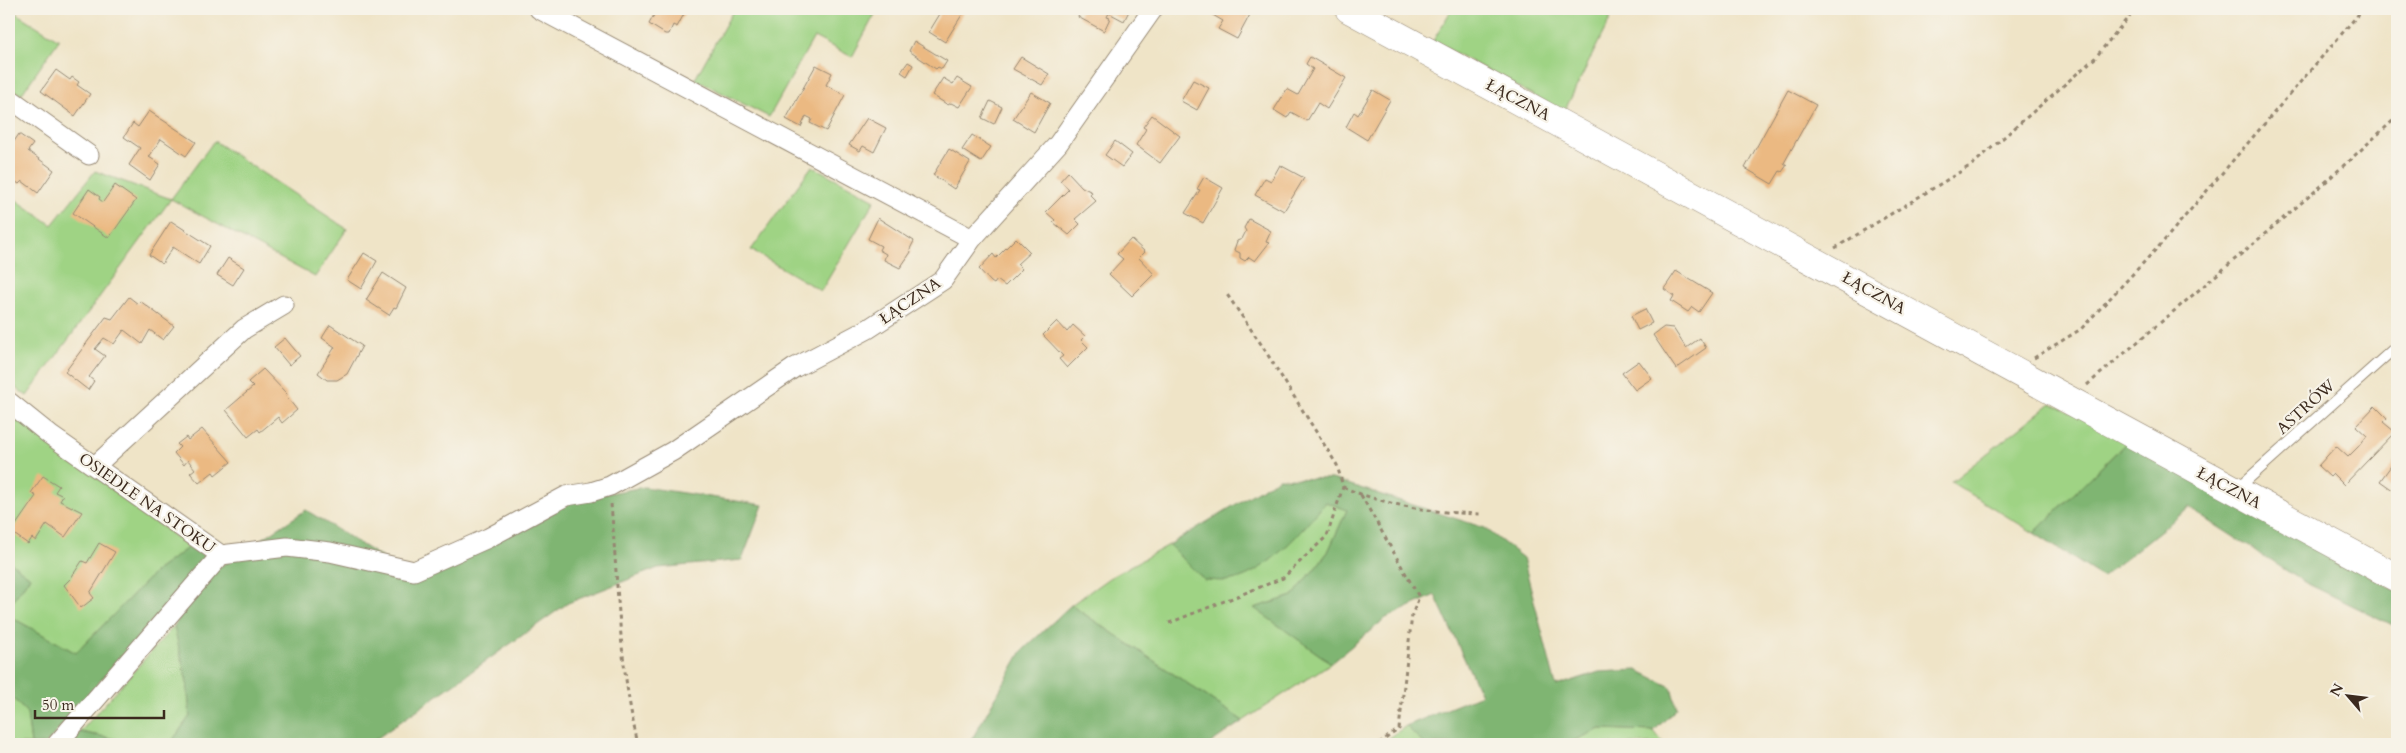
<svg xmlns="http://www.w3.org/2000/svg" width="2406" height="753" viewBox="0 0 2406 753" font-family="Cardo,serif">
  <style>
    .green { fill: #9fd384; stroke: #6d7e51 }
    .forest { fill: #7fb572; stroke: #5d7048 }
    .building { fill: #ebb982 }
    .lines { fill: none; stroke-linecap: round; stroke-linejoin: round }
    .lane-casing { stroke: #958772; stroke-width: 12 }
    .street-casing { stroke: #958772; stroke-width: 21 }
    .secondary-casing { stroke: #958772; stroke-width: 29 }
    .path { stroke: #958772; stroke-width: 3; stroke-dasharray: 4 4; stroke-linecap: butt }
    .lane { stroke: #fff; stroke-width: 10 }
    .street { stroke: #fff; stroke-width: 19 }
    .secondary { stroke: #fff; stroke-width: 28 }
    .labels { text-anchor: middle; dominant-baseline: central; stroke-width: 4.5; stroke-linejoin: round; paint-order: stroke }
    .street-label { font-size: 16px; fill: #3b2a1e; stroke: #f7f3e8 }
  </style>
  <rect width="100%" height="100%" fill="#f7f3e8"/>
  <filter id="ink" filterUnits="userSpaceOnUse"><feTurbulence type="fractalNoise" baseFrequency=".02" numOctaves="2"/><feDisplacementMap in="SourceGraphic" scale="10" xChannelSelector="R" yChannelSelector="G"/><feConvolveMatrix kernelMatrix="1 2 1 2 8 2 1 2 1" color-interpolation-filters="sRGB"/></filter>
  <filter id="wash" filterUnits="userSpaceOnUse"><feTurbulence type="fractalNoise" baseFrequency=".0096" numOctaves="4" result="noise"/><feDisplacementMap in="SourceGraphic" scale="20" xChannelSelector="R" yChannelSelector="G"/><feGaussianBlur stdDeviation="1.12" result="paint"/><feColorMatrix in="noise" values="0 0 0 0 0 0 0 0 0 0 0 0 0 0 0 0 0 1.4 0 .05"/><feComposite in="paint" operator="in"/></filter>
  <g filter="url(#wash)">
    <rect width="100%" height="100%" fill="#efe4c7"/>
    <path class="green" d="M9,9L59,40L21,95L9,86Z
      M734,9H867L875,14L852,57L814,37L769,117L695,79Z
      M1452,9H1615L1564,112L1433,41Z
      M214,141L347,229L315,277L171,199L27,396L9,383V195L52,225L95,171L171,199Z
      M812,166L875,200L821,291L751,250Z
      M2051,403L2129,440L2034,533L1951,482Z
      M9,411L189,547L157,570L76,653L9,616V606L30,577L9,561Z
      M1326,502L1347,510L1328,552L1293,596L1255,608L1331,663L1243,721L1071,605L1109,578L1169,545L1204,580L1266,564L1302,530Z
      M174,626L187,682L190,716L170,744H140L80,732Z
      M9,694L27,713L31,744H9Z
      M1406,726L1424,744H1381Z
      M1600,729L1654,731L1664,744H1567Z"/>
    <path class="forest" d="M2129,440L2397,591V627L2304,582L2189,508L2102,577L2034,533Z
      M1279,478L1332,479L1485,528L1523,558L1556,686L1599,672L1637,670L1671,687L1677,708L1654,731L1600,729L1567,744H1424L1406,726L1481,695L1435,595L1386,618L1331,663L1254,608L1293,596L1328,552L1347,510L1326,502C1304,528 1267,574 1232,580C1223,582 1213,580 1204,580L1169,545Z
      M644,487L763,505L742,560L658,568L568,603L369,744H170L190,716L187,682L174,626L209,574L306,510L413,577L531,507Z
      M189,547L207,557L46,744H31L27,713L9,694V616L76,653L157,570Z
      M9,561L30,577L9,606Z
      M1071,605L1243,721L1209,744H969L1022,651Z
      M80,732L140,744H70Z"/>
    <g id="blocks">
      <path class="building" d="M642,9H680L679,11L684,14L677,27L673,25L669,34H665L649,24L654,15Z
        M943,9L965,10L945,42L929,32Z
        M1082,9H1130L1124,21L1109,13L1107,17L1110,18L1104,31L1078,17Z
        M1207,9H1253L1237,39L1218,29L1223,21L1206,11Z
        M914,41L947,61L942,69L938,67L936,69L909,51Z
        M1021,57L1049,74L1042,85L1013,69Z
        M1310,57L1346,78L1327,109L1318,103L1307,121L1291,112L1287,118L1274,110L1287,89L1298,95L1313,69L1306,64Z
        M908,62L913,65L907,76L901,72Z
        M816,65L832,73L826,85L845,95L826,131L810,123L812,119L806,116L801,127L786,119Z
        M56,70L70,80L72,77L79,82L77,85L90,94L75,116L41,91Z
        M943,78L953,84L957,78L972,87L959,107L951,103L948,105L932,95Z
        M1193,80L1209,88L1197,110L1181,101Z
        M1373,90L1390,100L1367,140L1346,127L1354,112L1358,115Z
        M1788,90L1816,105L1784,163L1787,165L1782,172L1780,171L1772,184L1745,168Z
        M1031,92L1050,103L1034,132L1013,119Z
        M990,101L1002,107L994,124L982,118Z
        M149,111L196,142L186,156L161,139L149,157L160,164L150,180L129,165L140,148L124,137L133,123L138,127Z
        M1152,115L1180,136L1160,163L1136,145L1146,129L1143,127Z
        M867,118L886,128L874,152L863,146L860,151L849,145Z
        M19,134L33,144L28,151L54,170L38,193L22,181L19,184L9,177V149Z
        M972,135L991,147L981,162L962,150Z
        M1115,141L1132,154L1122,167L1105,155Z
        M949,149L970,162L954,189L933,175Z
        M1280,165L1304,178L1284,211L1255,195L1265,178L1271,181Z
        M1068,172L1082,187L1092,192L1090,195L1096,201L1075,219L1080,224L1069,235L1053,222L1055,220L1046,212L1069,189L1060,181Z
        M1204,177L1223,188L1203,223L1185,213L1200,190L1197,189Z
        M115,185L136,200L109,238L73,213L89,189L100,197L99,199L103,202Z
        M878,218L914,241L910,249L911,252L900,268L884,260L886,254L879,250L881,246L868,239Z
        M1249,219L1271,231L1266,242L1269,243L1255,261L1249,257L1245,261L1240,258V253L1234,250L1237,241L1242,239L1246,231L1244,228Z
        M171,221L210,246L199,264L173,247L162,264L149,255Z
        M1016,238L1030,252L1017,264L1022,269L1005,286L997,280L994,284L991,282L979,269L993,254L996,258Z
        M1131,239L1145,252L1139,258L1154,274L1132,296L1109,274L1123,259L1117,254Z
        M364,253L377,261L361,289L347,280Z
        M228,258L244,268L233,285L217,275Z
        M1676,271L1712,293L1699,312L1692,307L1688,312L1671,301L1674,296L1664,289Z
        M383,273L406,288L396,308L394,307L389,315L366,300Z
        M129,297L138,304L140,301L174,326L163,340L150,330L142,344L124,330L114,344L104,338L95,349L105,356L89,377L94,381L88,390L65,372L106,317L112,319Z
        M1645,309L1652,323L1638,330L1631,316Z
        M1057,321L1067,332L1073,325L1085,336L1081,340L1088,347L1067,368L1059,359L1063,356L1043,335Z
        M330,325L362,346L347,374L337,380H327L318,373L335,347L322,338Z
        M1664,327L1673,328L1686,348L1700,338L1706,348L1676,369L1653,335Z
        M285,338L300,356L289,365L274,347Z
        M1639,361L1652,378L1635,390L1622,373Z
        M263,369L287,394L286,396L297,410L282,423L278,417L260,432L258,429L248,437L226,410L253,387L248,382Z
        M2375,406L2387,418L2383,422L2395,432L2344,485L2333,474L2330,477L2318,466L2336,446L2348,457L2358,447L2367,436L2356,426Z
        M202,429L231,462L215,475L213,472L199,483L190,473L195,469L188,460L184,465L174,453L180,447L177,444L186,437L188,440Z
        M2396,459L2397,460V493L2380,481Z
        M43,476L59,486L55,492L63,496L60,501L82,512L65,537L47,524L36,541L32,538L28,544L11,532L36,496L31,493Z
        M99,543L115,552L90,593L94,598L81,608L64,585L71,578L82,561L87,563Z"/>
    </g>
  </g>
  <g filter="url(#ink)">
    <use href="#blocks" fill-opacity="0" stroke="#958772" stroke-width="1"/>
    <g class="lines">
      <defs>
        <path id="lane" d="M2237,489L2397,346"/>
        <path id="street" d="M539,9L972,239
          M9,98L89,155
          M9,402L50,435L221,555L287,547L330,552L414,571L488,538L566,496L591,492L610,486L673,451L794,368L868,329L943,280L972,239L1058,144L1153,9
          M95,466L244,329L284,305
          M57,744L221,555"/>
        <path id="secondary" d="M1349,9L2397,578"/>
      </defs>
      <use href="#lane" class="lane-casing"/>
      <use href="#street" class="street-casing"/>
      <use href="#secondary" class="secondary-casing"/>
      <path class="path" d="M1835,248L1973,164L2095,58L2135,9
        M2034,358L2081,329L2162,243L2363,9
        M2087,385L2320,187L2397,117
        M1343,487C1386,506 1435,513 1481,514
        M1361,495L1419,597L1412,615L1399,729L1378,744
        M611,504C618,585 619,665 638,744
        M1169,623L1283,578L1327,536L1343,487L1337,465L1261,344L1226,293"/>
      <use href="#lane" class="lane"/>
      <use href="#street" class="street"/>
      <use href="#secondary" class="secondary"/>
    </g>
  </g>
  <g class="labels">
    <g class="street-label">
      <text transform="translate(1518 100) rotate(28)">ŁĄCZNA</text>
      <text transform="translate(1874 293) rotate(29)">ŁĄCZNA</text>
      <text transform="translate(910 301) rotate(-34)">ŁĄCZNA</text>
      <text transform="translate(2306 407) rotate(-42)">ASTRÓW</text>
      <text transform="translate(2229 488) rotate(28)">ŁĄCZNA</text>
      <text transform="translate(147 503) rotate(35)">OSIEDLE NA STOKU</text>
    </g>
  </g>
  <rect width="2406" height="753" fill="none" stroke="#f7f3e8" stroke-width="30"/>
  <g transform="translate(2348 696) rotate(298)" stroke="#f7f3e8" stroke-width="4" paint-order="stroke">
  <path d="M0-4L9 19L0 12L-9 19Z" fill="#3b2a1e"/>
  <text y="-8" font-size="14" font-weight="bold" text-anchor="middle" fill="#3b2a1e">N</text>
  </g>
  <path d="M35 710v8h129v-8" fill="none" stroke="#3b2a1e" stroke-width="2.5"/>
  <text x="42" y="710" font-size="15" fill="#3b2a1e" stroke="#f7f3e8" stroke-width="4" paint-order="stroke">50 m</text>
</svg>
